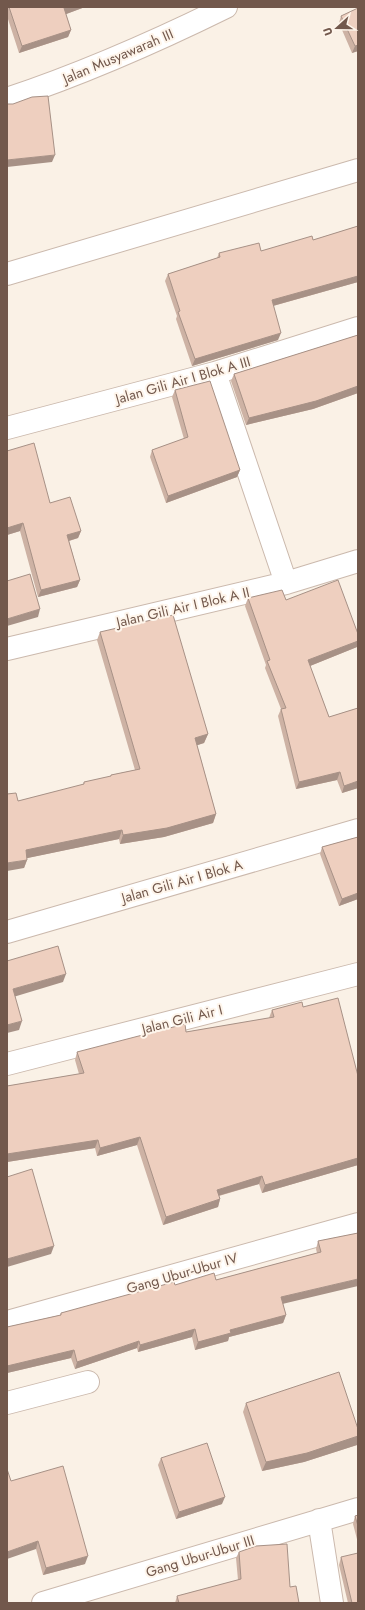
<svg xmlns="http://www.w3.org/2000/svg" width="365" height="1610" viewBox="0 0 365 1610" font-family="Jost,sans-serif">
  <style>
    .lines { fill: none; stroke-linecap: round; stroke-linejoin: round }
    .minor-casing { stroke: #cbb9ad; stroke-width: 24 }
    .minor { stroke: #fff; stroke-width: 22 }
    .wall { fill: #cdb2a4 }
    .shaded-wall { fill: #a79186 }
    .building { fill: #eecfbf; stroke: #a79186 }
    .labels { text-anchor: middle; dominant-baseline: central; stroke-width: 4; stroke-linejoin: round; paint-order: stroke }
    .street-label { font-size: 14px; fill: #72584c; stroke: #fef5eb }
  </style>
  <rect width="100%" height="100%" fill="#faf1e6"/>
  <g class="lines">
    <defs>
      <path id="minor" d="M7,99C82,74 155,42 226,7
        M7,274L358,170
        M215,373L286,583
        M7,428L215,373L358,328
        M7,649L286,583L358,561
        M7,932L358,830
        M7,1064L358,974
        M7,1322L358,1224
        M7,1403L88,1382
        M319,1520L332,1603
        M43,1603L358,1509"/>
    </defs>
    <use href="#minor" class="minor-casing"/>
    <use href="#minor" class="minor"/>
  </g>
  <path class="wall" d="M7,7H85L66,14L71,30L68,37L19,53L7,16Z
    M341,16L358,51L352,53L339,23Z
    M358,226V282L273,306L278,340L192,366L176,319L177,316L165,281L168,274L217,258L219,253L261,251L313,240Z
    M358,335V393L313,409L246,425L231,381L234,374Z
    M175,390L240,470L237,477L166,503L150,457L152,450L184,439L172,397Z
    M7,451L50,503L81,531L78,538L69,541L80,580L77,587L38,597L20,531L7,535Z
    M248,598L286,600L358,634L357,647L310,666L329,717L358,708V788L342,793L337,780L296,789L278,716L281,709L265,668L266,665L245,606Z
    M100,632L208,734L204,743L197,745L216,814L213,823L164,837L120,844L119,839L27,858V860L24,868L18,801L83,785L84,782L110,777L111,775L135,770L97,640Z
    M358,837V899L339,906L320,854L322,847Z
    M303,1007L358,1076V1165L262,1193L259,1184L219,1196L220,1199L218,1207L163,1225L137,1145L97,1156L95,1148L7,1162V1086L79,1074L75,1060L77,1052L186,1032L269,1018L272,1010Z
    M358,1233L283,1304L286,1315L283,1323L229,1337L228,1341L195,1350L192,1337L138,1352L137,1348L75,1369L71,1358L7,1373V1327L60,1315L61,1313L175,1285L216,1280L272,1265L317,1253L316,1249L318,1241Z
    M246,1403L357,1445L304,1462L262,1471L243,1412Z
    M161,1458L222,1504L176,1519L158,1465Z
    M11,1481L85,1564L43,1575L36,1549Z
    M358,1515V1543L353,1524L355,1516Z
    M239,1552L290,1587L299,1603H175L177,1596L238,1580L236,1558Z
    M341,1557L358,1603H348L339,1565Z"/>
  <path class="shaded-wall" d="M68,7H85L61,16L64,8Z
    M71,30L68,37L19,53L22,46Z
    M358,45V51L352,53L355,46Z
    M55,155L52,162L7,167V160Z
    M358,276V282L269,307L272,300Z
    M281,333L278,340L192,366L195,359Z
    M358,386V393L313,409L246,425L249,418Z
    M240,470L237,477L166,503L168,496Z
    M23,523L20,531L7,535V528Z
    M81,531L78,538L65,542L67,535Z
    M80,580L77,587L38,597L41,590Z
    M40,609L38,617L7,626V619Z
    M358,641L357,647L305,668L308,660Z
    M208,734L204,743L192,747L195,738Z
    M340,772L337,780L296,789L299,782Z
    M358,781V788L342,793L344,786Z
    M216,814L213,823L164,837L120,844L123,835Z
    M122,830L119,839L23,859L26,850Z
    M27,860L24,868L7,871V863Z
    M358,893V899L339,906L342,899Z
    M66,974L63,982L10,998L13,989Z
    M22,1021L19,1030L7,1033V1025Z
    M140,1137L137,1145L97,1156L100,1148Z
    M98,1140L95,1148L7,1162V1154Z
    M358,1158V1165L262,1193L265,1185Z
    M262,1176L259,1184L214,1197L217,1190Z
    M220,1199L218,1207L163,1225L166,1217Z
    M54,1246L51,1254L7,1267V1259Z
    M358,1279V1286L278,1305L281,1297Z
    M286,1315L283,1323L229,1337L228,1341L195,1350L198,1342L230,1330Z
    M195,1329L192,1337L138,1352L140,1345Z
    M139,1341L137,1348L75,1369L77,1362Z
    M74,1350L71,1358L7,1373V1366Z
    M358,1436V1441L357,1445L304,1462L262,1471L266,1462Z
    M225,1497L222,1504L176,1519L179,1512Z
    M38,1541L36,1549L7,1559V1552Z
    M88,1556L85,1564L43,1575L46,1568Z"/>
  <path class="building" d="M9,7H68L64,8L71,30L22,46Z
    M358,8V45L355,46L341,16Z
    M48,96L55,155L7,160V104H13L32,97Z
    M358,226V276L272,300L281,333L195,359L178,312L180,311L168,274L220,257L219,253L259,243L261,251L312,236L313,240Z
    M358,335V386L316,401L249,418L234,374Z
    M210,381L240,470L168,496L152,450L188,437L175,390Z
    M34,443L50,503L70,497L81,531L67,535L80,580L41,590L23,523L7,528V451Z
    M30,574L40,609L7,619V581Z
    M338,580L358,634V641L308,660L329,717L358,708V781L344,786L340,772L299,782L281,709L286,708L267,661L270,660L248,598L282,590L286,600Z
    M173,615L208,734L195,738L216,814L167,828L123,835L122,830L26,850L27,860L7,863V794L16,793L18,801L84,784V782L111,776V775L140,769L100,632Z
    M358,837V893L342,899L322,847Z
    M58,946L66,974L13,989L22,1021L7,1025V961Z
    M338,998L358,1076V1158L265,1185L262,1176L217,1190L220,1199L166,1217L140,1137L100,1148L98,1140L7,1154V1086L84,1073L77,1052L185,1024L186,1032L274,1017L272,1010L302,1002L303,1007Z
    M32,1169L54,1246L7,1259V1177Z
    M358,1233V1279L281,1297L286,1315L230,1330L231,1333L198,1342L195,1329L140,1345L139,1341L77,1362L74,1350L7,1366V1327L61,1315V1313L174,1282L175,1285L214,1273L216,1280L272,1265L321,1252L318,1241Z
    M339,1372L358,1429V1436L307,1453L266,1462L246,1403Z
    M207,1443L225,1497L179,1512L161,1458Z
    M63,1466L88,1556L46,1568L38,1541L7,1552V1469L11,1481Z
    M358,1515V1526L355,1516Z
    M287,1544L290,1587L296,1586L299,1603H179L177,1596L241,1579L239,1552L256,1546Z
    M358,1553V1603H352L341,1557Z"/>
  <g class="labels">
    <g class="street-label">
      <text transform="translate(118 56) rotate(-23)">Jalan Musyawarah III</text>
      <text transform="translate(183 380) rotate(-16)">Jalan Gili Air I Blok A III</text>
      <text transform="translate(183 607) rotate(-13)">Jalan Gili Air I Blok A II</text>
      <text transform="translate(182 881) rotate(-16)">Jalan Gili Air I Blok A</text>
      <text transform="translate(182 1019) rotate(-14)">Jalan Gili Air I</text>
      <text transform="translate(182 1273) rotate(-16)">Gang Ubur-Ubur IV</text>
      <text transform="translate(200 1556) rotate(-17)">Gang Ubur-Ubur III</text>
    </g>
  </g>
  <rect width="365" height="1610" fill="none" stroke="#72584c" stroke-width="16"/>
  <g transform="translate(337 28) rotate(249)" stroke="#fef5eb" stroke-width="3" paint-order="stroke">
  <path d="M0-3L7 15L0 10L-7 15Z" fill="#72584c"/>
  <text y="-6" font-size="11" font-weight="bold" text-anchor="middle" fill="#72584c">U</text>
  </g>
</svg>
